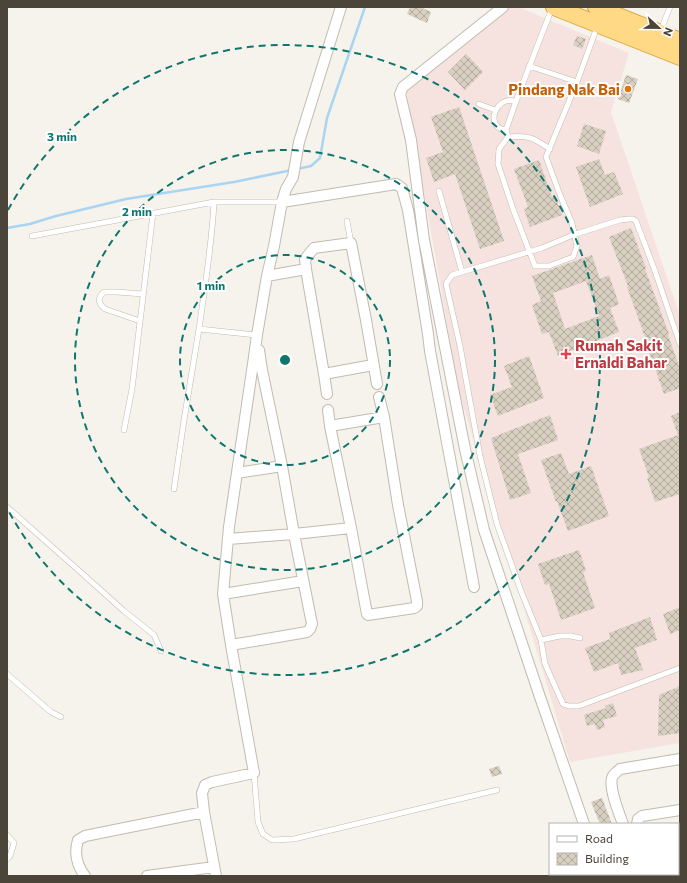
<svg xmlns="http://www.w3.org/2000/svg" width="687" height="883" viewBox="0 0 687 883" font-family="Commissioner,sans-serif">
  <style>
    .medical { fill: #f6e3e0 }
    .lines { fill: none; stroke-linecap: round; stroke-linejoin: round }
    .stream { stroke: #a9d4f2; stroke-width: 2.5 }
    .building { fill: url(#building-cross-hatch); fill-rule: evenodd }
    .service-casing { stroke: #c2bbae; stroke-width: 6 }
    .minor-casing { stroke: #c2bbae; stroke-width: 12 }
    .trunk-casing { stroke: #e0a43c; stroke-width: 18 }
    .service { stroke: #fff; stroke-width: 5 }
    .minor { stroke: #fff; stroke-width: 10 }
    .trunk { stroke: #ffd985; stroke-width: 16 }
    .ring { fill: none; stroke: #0f766e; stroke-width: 2; stroke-dasharray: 7 5 }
    .food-dot { fill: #e8710a; stroke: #fff; stroke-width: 1.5 }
    .health-dot { fill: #e0444e; stroke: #fff; stroke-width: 1.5 }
    .labels { text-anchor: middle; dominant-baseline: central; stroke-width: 4; stroke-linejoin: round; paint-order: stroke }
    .food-label { font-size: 15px; font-weight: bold; fill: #c56008; stroke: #fff; text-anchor: end }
    .health-label { font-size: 15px; font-weight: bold; fill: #be3a42; stroke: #fff; text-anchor: start }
    .centre { fill: #0f766e; stroke: #fff; stroke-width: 2 }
    .ring-label { font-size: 12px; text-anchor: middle; font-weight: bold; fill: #0f766e; stroke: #fff; stroke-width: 4; stroke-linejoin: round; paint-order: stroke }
  </style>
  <defs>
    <pattern id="building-cross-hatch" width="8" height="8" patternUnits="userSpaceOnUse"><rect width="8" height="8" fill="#d8cfc1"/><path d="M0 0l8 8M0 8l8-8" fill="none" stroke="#b1aa9e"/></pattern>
  </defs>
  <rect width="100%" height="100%" fill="#f6f3ec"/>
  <path class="medical" d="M509,7H518L629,53L611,112L680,316V743L570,762L459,392L406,89Z"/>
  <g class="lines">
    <path class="stream" d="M297,169L311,166L320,158L327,118L365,7
      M7,228L30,224L56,216L126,199L234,182L292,170"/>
  </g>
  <path class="building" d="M410,7H420L431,12L427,23L407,14Z
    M577,36L586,39L582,49L573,45Z
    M466,54L483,72L465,90L448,72Z
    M626,75L638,79L629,103L618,99Z
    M459,107L504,241L480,249L455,174L434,182L426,158L443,152L431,117Z
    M584,124L606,131L599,154L577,146Z
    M599,159L605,175L614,172L623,194L590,207L576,167Z
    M539,160L552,197L555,196L562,215L530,227L524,209L528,207L514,169Z
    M631,228L646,268L645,269L669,334L668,335L680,369V388L664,394L649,351H650L627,287L628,286L609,237Z
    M592,255L600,279L609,275L619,304L610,308L619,332L558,356L549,332L542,334L532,305L541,301L532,276ZM586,281L599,316L565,329L553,293Z
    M529,356L544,398L498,416L490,395L512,387L504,366Z
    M680,412V494L655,502L647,478L649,477L639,449L678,435L671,416Z
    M550,415L558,440L518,454L531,493L510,500L491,438Z
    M561,453L569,474L591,466L609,516L568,531L557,501L556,502L541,460Z
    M579,550L586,571L583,572L595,608L561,620L549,584L545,585L538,564Z
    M680,607V630L670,634L663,614Z
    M650,617L657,640L635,648L643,670L621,675L618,663L594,672L585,648L610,639L609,633Z
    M680,686V733L658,736L659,695Z
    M613,703L617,716L603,720L605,727L597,730L595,724L587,726L584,715L606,708L605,706Z
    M499,766L502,774L492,777L489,769Z
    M602,798L612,824H600L591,802Z"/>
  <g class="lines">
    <defs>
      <path id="service" d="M660,32L670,7
        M529,66L577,82
        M479,104L495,110
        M506,130C488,128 492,106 506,101C509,100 513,101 516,101
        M508,137L499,149L498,164L513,209L535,266H549L573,257L577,246L572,223L560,195L546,157L577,82L597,27
        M550,149C533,138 529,135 508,137L506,130L516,101L552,8
        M439,191L462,272
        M347,221L351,243
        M32,236L214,202
        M140,321L105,309C98,303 97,298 104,292H117L143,294
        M257,335L199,329C205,286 212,244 214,202H282
        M680,344L655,271L636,221L633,219H629L620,220L573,235L542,248L452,275L446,284L460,346L480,456L497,524L521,591L541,640L545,664L563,704L569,706H579L680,668
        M124,430L132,389L153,213
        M174,489L184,420L199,329
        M7,507L85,576L124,611L154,635L161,651
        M541,640L560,636H571L580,638
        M7,674L51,712L61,717
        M254,773L258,822L263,834L272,840L294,839L497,790
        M7,835L14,843L10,856L7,859"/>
      <path id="minor" d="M503,7L403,87L400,94L411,140L424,240L465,449L484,530L540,697L584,824
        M282,202L396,184L402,188L408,210L428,334L430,351L474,587
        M306,269L305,259L314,248L351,243L366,320L377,384
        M267,276L306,269L324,374L327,394
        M259,350L262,370L282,466L294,534L351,528L330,426L328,410
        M324,374L373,365
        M330,426L384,417
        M237,473L282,466
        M351,528L367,614L368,615L414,608L417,606V601L398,505L384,417L379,397
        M228,539L294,534L312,624L310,629L307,632L231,645L223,594L229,527L254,357L257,335L267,276L274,246L282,202L286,189L293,177L299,142L341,7
        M223,594L303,581
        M623,824C619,813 609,789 612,778C613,774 617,772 620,769L680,759
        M637,824L638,819L642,816L680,810
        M678,861L680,860
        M601,874L602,876
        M85,876C77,866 74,853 78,840L85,836L204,812
        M147,876L214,867
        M216,876L204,812L202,793L204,788L205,785L212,782L254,773L231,645"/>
      <path id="trunk" d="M554,7L680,57
        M596,7L680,41"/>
    </defs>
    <use href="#service" class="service-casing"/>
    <use href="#minor" class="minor-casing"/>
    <use href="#trunk" class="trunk-casing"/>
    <use href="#service" class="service"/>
    <use href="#minor" class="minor"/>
    <use href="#trunk" class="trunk"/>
  </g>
  <g class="ring">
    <circle cx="285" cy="360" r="105"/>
    <circle cx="285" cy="360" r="210"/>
    <path d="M8 210A315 315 0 1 1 8 510"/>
  </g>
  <circle class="food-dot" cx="628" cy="89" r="4"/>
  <path class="health-dot" d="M564 348h4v4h4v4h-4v4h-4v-4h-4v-4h4z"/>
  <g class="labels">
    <g class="food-label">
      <text x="620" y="89">Pindang Nak Bai</text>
    </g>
    <g class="health-label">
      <text x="575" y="345">Rumah Sakit<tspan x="575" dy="17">Ernaldi Bahar</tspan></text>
    </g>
  </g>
  <circle cx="285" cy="360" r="6" class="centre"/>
  <g class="ring-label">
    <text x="62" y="141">3 min</text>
    <text x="137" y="216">2 min</text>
    <text x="211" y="290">1 min</text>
  </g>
  <rect width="687" height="883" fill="none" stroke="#4b4439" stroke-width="16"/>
  <rect x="549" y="823" width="130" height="52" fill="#ffffff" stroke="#b7b4b0"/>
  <rect x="557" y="836" width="20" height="6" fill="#ffffff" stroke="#b7b4b0"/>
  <text x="585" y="843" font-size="12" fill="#4b4439">Road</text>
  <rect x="557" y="853" width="20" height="12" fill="url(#building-cross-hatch)" stroke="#b7b4b0"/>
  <text x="585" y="863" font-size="12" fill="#4b4439">Building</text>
  <g transform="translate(659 28) rotate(112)" stroke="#ffffff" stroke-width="3" paint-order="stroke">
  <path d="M0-3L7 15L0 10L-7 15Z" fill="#4b4439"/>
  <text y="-6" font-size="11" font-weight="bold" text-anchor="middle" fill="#4b4439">N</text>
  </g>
</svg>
